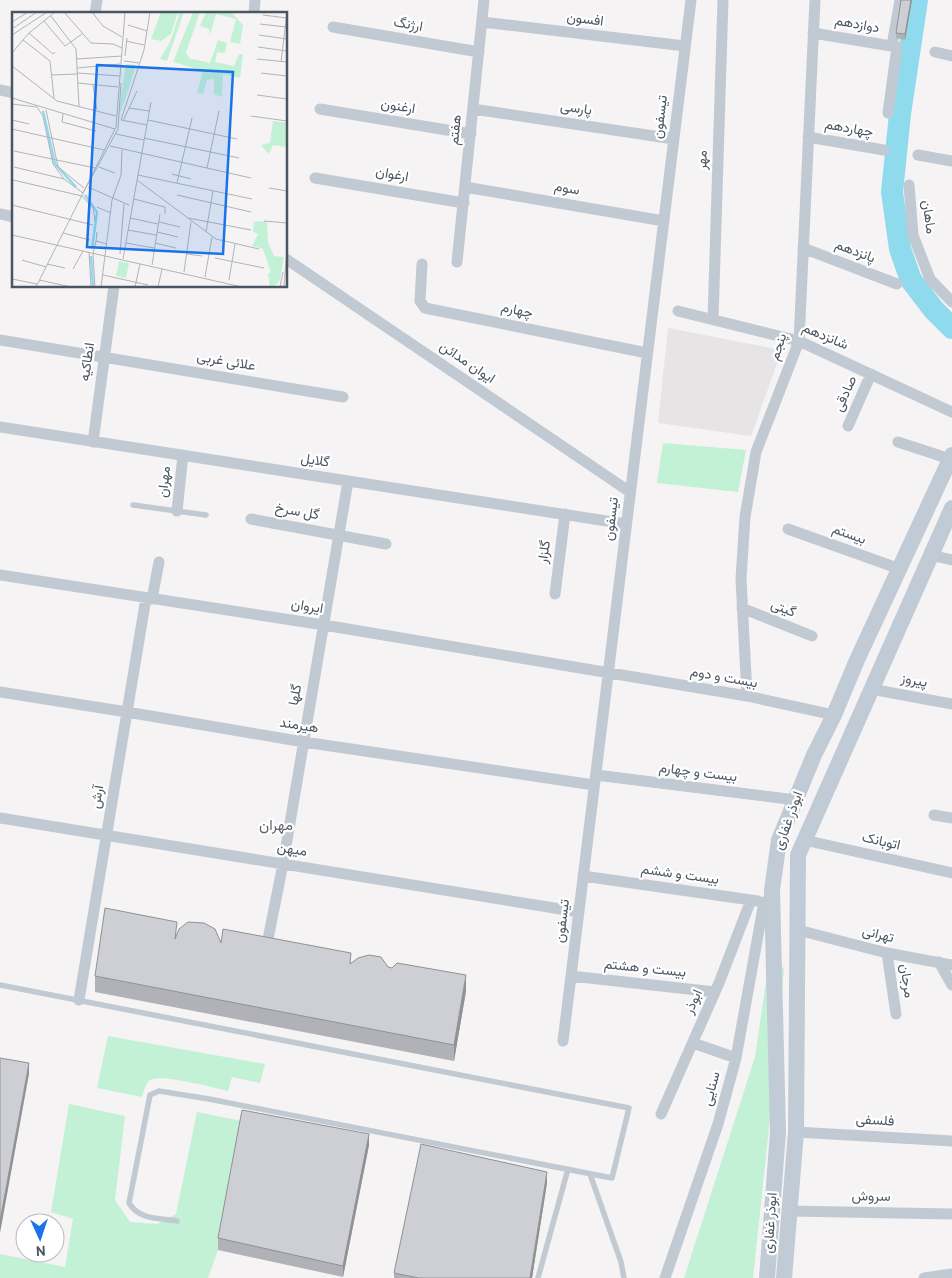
<svg xmlns="http://www.w3.org/2000/svg" width="952" height="1278" viewBox="0 0 952 1278" font-family="Overpass,Vazirmatn,sans-serif">
  <style>
    .education { fill: #e6e4e5 }
    .green { fill: #c3f1d5 }
    .lines { fill: none; stroke-linecap: round; stroke-linejoin: round }
    .river { stroke: #90daee; stroke-width: 22 }
    .lane { stroke: #c1cad2; stroke-width: 5.5 }
    .street { stroke: #c1cad2; stroke-width: 11 }
    .secondary { stroke: #c1cbd6; stroke-width: 16 }
    .wall { fill: #b0b2b7 }
    .shaded-wall { fill: #909195 }
    .building { fill: #cdcfd5; stroke: #909195 }
    .labels { text-anchor: middle; dominant-baseline: central; stroke-width: 4.5; stroke-linejoin: round; paint-order: stroke }
    .street-label { font-size: 14px; fill: #4a5661; stroke: #fff }
    .neighbourhood-label { font-size: 15px; fill: #5f6368; stroke: #fff }
    .inset-river { fill: none; stroke: #90daee; stroke-width: 2.5 }
    .inset-road { fill: none; stroke: #b1b4b9; stroke-width: 1 }
    .view { fill: #1a73e8; fill-opacity: 0.15; stroke: #1a73e8; stroke-width: 2.5 }
    .inset-edge { fill: none; stroke: #4a5661; stroke-width: 2.5 }
  </style>
  <rect width="100%" height="100%" fill="#f5f3f3"/>
  <path class="education" d="M668,328L782,350L751,436L658,423Z"/>
  <path class="green" d="M663,443L746,450L738,492L657,483Z
    M769,961L784,968L776,1063L753,1278H684L755,1057Z
    M108,1036L265,1064L260,1083L232,1077L228,1091C216,1088 159,1073 150,1080C145,1083 144,1092 142,1097L97,1088Z
    M69,1104L125,1116L115,1200L130,1222L157,1224L176,1214L197,1112L242,1121L218,1250L208,1278H0V1254L65,1267L73,1219L51,1212Z"/>
  <g class="lines">
    <path class="river" d="M917,0L900,114L892,192L900,249L911,280L934,310L952,328"/>
    <path class="lane" d="M133,505L206,515
      M0,985L629,1108L612,1178L209,1099L159,1091L150,1095L129,1203C139,1220 159,1218 177,1221
      M590,1174L621,1262L624,1278
      M538,1278L568,1169"/>
    <path class="street" d="M95,14L97,0
      M254,14L255,0
      M482,22L685,46
      M333,27L479,52
      M813,33L897,47L888,113
      M892,46L900,0
      M935,52L952,56
      M0,90L14,93
      M320,109L471,134
      M473,109L674,139
      M808,137L884,150
      M918,155L952,161
      M315,178L464,203
      M909,185L913,235L930,279L952,302
      M465,187L664,221
      M0,214L14,217
      M803,248L897,284
      M286,259L630,492
      M457,262L484,0
      M422,264L420,301L425,308L647,353
      M678,311L799,341L952,412
      M713,320L723,0
      M0,340L343,397
      M848,426L871,374
      M0,427L626,524
      M93,442L114,286
      M898,442L950,459
      M177,511L183,455
      M251,519L386,544
      M788,529L900,569
      M930,555L952,560
      M0,575L324,625L747,696L834,715
      M555,594L565,514
      M152,599L159,562
      M742,608L812,636
      M871,689L952,704
      M0,692L127,712L304,742L594,785
      M747,696L741,579L745,517L756,452L799,341L815,0
      M596,775L796,800
      M934,815L952,818
      M0,818L579,912
      M804,840L952,873
      M583,876L758,901
      M798,930L887,953L952,965
      M267,944L283,864L348,481
      M887,953L896,1014
      M939,962L952,985
      M571,976L715,992
      M79,1000L146,598
      M563,1041L691,0
      M693,1043L736,1058
      M661,1114L719,983L751,900
      M796,1132L952,1141
      M789,1211L952,1214
      M665,1278L718,1124L736,1058L764,902
      M924,1278L952,1274"/>
    <path class="secondary" d="M767,1278L778,1132L772,890L779,840L814,755L834,715L857,660L952,455
      M784,1278L796,1132L798,855L952,508"/>
  </g>
  <path class="wall" d="M901,0H912L905,40L896,38V33Z
    M177,935L221,943L351,964L388,967L466,991L454,1061L95,992V976Z
    M369,1145L343,1277L218,1250V1238Z
    M547,1183L532,1278H394V1273Z"/>
  <path class="shaded-wall" d="M911,0H912L905,40V34Z
    M466,975V991L454,1061V1045Z
    M29,1063V1074L0,1233V1221Z
    M369,1134V1145L343,1277V1266Z
    M547,1172V1183L532,1278H530Z"/>
  <path class="building" d="M901,0H911L905,34L896,33Z
    M105,908L177,922L175,939L179,929L188,922L204,923L215,929L221,943L223,929L351,953L350,964L358,958L369,955L381,957L388,967L392,968L397,963L466,975L454,1045L95,976Z
    M0,1058L29,1063L0,1221Z
    M242,1110L369,1134L343,1266L218,1238Z
    M421,1144L547,1172L530,1278H419L394,1273Z"/>
  <g class="labels">
    <g class="street-label">
      <text transform="translate(585 20) rotate(7)">افسون</text>
      <text transform="translate(408 25) rotate(10)">ارژنگ</text>
      <text transform="translate(857 25) rotate(10)">دوازدهم</text>
      <text transform="translate(398 107) rotate(9)">ارغنون</text>
      <text transform="translate(576 109) rotate(8)">پارسی</text>
      <text transform="translate(661 117) rotate(-83)">تیسفون</text>
      <text transform="translate(849 129) rotate(10)">چهاردهم</text>
      <text transform="translate(456 130) rotate(-84)">هفتم</text>
      <text transform="translate(703 160) rotate(-88)">مهر</text>
      <text transform="translate(392 175) rotate(10)">ارغوان</text>
      <text transform="translate(567 189) rotate(10)">سوم</text>
      <text transform="translate(928 217) rotate(82)">ماهان</text>
      <text transform="translate(855 252) rotate(21)">پانزدهم</text>
      <text transform="translate(517 311) rotate(12)">چهارم</text>
      <text transform="translate(825 337) rotate(23)">شانزدهم</text>
      <text transform="translate(779 347) rotate(-72)">پنجم</text>
      <text transform="translate(88 362) rotate(-82)">انطاکیه</text>
      <text transform="translate(226 362) rotate(10)">علائی غربی</text>
      <text transform="translate(467 363) rotate(34)">ایوان مدائن</text>
      <text transform="translate(846 394) rotate(-66)">صادقی</text>
      <text transform="translate(315 461) rotate(9)">گلایل</text>
      <text transform="translate(165 482) rotate(-84)">مهران</text>
      <text transform="translate(297 512) rotate(10)">گل سرخ</text>
      <text transform="translate(612 519) rotate(-83)">تیسفون</text>
      <text transform="translate(849 535) rotate(20)">بیستم</text>
      <text transform="translate(545 552) rotate(-82)">گلزار</text>
      <text transform="translate(307 607) rotate(9)">ایروان</text>
      <text transform="translate(783 609) rotate(22)">گیتی</text>
      <text transform="translate(724 678) rotate(10)">بیست و دوم</text>
      <text transform="translate(914 681) rotate(10)">پیروز</text>
      <text transform="translate(296 695) rotate(-80)">گلها</text>
      <text transform="translate(299 726) rotate(9)">هیرمند</text>
      <text transform="translate(698 773) rotate(7)">بیست و چهارم</text>
      <text transform="translate(98 797) rotate(-81)">آرش</text>
      <text transform="translate(789 821) rotate(-70)">ابوذر غفاری</text>
      <text transform="translate(881 842) rotate(13)">اتوبانک</text>
      <text transform="translate(292 850) rotate(9)">میهن</text>
      <text transform="translate(680 875) rotate(8)">بیست و ششم</text>
      <text transform="translate(563 921) rotate(-83)">تیسفون</text>
      <text transform="translate(878 935) rotate(14)">تهرانی</text>
      <text transform="translate(645 969) rotate(6)">بیست و هشتم</text>
      <text transform="translate(906 981) rotate(82)">مرجان</text>
      <text transform="translate(694 1002) rotate(-66)">ابوذر</text>
      <text transform="translate(712 1089) rotate(-75)">سنایی</text>
      <text transform="translate(875 1121) rotate(3)">فلسفی</text>
      <text transform="translate(871 1197) rotate(1)">سروش</text>
      <text transform="translate(771 1223) rotate(-86)">ابوذر غفاری</text>
    </g>
    <g class="neighbourhood-label">
      <text x="276" y="826">مهران</text>
    </g>
  </g>
  <g transform="translate(12 12)">
    <rect width="275" height="275" fill="#f5f3f3"/>
    <path d="M149,0H166L159,22L149,29L139,27ZM168,0H172L155,49L148,47L158,30ZM181,0H188L174,40L177,46L198,51L206,28L215,31L213,41L205,40L203,50L222,54L227,42H231L228,66L211,62L210,85L202,82V67L195,68L191,82L185,81L191,59L161,50ZM194,0H219L231,13L228,32L218,30L224,7L204,2L198,23L197,17L188,14ZM114,52L124,53L109,100L107,99ZM261,109L275,111V135L261,133L257,142L249,133L258,131ZM255,209L256,230L262,244L272,245L268,268L262,275H258L256,262L259,260L251,237L240,234L246,222L241,220L242,210ZM107,249L117,251L114,266L104,264Z" fill="#c3f1d5"/>
    <path class="inset-river" d="M31,99L43,152L64,175M73,183L85,200L80,237M79,244L81,275"/>
    <path class="inset-road" d="M52,0L79,31L101,32L110,36M80,0L91,14L110,25M251,3L275,6M39,4L64,37L67,94M32,9L53,34L70,22M0,10L16,0M248,12L274,15M116,13L135,19M0,17L25,0M17,21L41,42L43,40M0,23L35,0M247,23L275,27M11,28L38,49L42,86M114,29L132,33M246,35L275,39M0,41L17,21L43,0M113,44L115,26M64,47L110,44M245,47L275,50M112,49L127,51M269,50L275,1M0,54L45,89L104,104M65,56L108,52M65,61L108,64M249,61L275,64M39,63L65,62M66,71L106,75M81,73L85,98M245,83L275,87M0,86L103,117M0,92L25,95L31,104L41,152L52,167L71,181M117,96L137,99M34,98L46,155L72,176M51,102L50,110L84,119M239,104L275,109M0,108L17,112M109,108L132,38L138,0M109,108L135,113M136,108L225,127M111,109L125,79M0,117L92,138M104,122L132,128M0,124V172M132,126L227,146M98,134L239,166M2,139L83,156M2,155L52,167M87,155L103,161M195,156L207,99M160,162L179,167M126,163L240,187M1,168L70,184L81,196L83,209M125,168L204,227L247,237M165,171L180,106M76,175L117,193M257,176L275,179M71,181L106,117L109,71M165,183L239,200M122,187L153,195V202M0,193L81,213M85,195L99,201M118,206L146,212M176,206L239,218M252,209L275,211M147,210L168,215M116,218L144,223M85,220L84,229L95,232M145,220L166,225M194,220L201,179M51,221L78,228M0,223L230,275M114,231L142,236M143,231L164,236M77,240L79,275M108,242L112,192M175,242L190,244M203,246L252,256M111,247L139,90M10,248L34,255M35,252L53,256M140,253L148,202M61,257L71,239M172,260L179,210M91,263L136,273M193,265L200,225M0,267L25,272M27,268L59,275M217,268L223,232M24,275L104,115L113,0M83,275L81,242L84,229M89,275L100,188L109,163L110,138M123,275L128,252M146,275L150,257M268,275L271,260M272,275L275,237"/>
    <path class="view" d="M85,53L221,60L211,242L75,235Z"/>
    <rect width="275" height="275" class="inset-edge"/>
  </g>
  <g transform="translate(40 1238) rotate(177)"><circle r="24" fill="#ffffff" stroke="#b7bbc0"/>
  <path d="M0-4L9 19L0 12L-9 19Z" fill="#1a73e8"/>
  <text y="-8" font-size="14" font-weight="bold" text-anchor="middle" fill="#4a5661">N</text>
  </g>
</svg>
